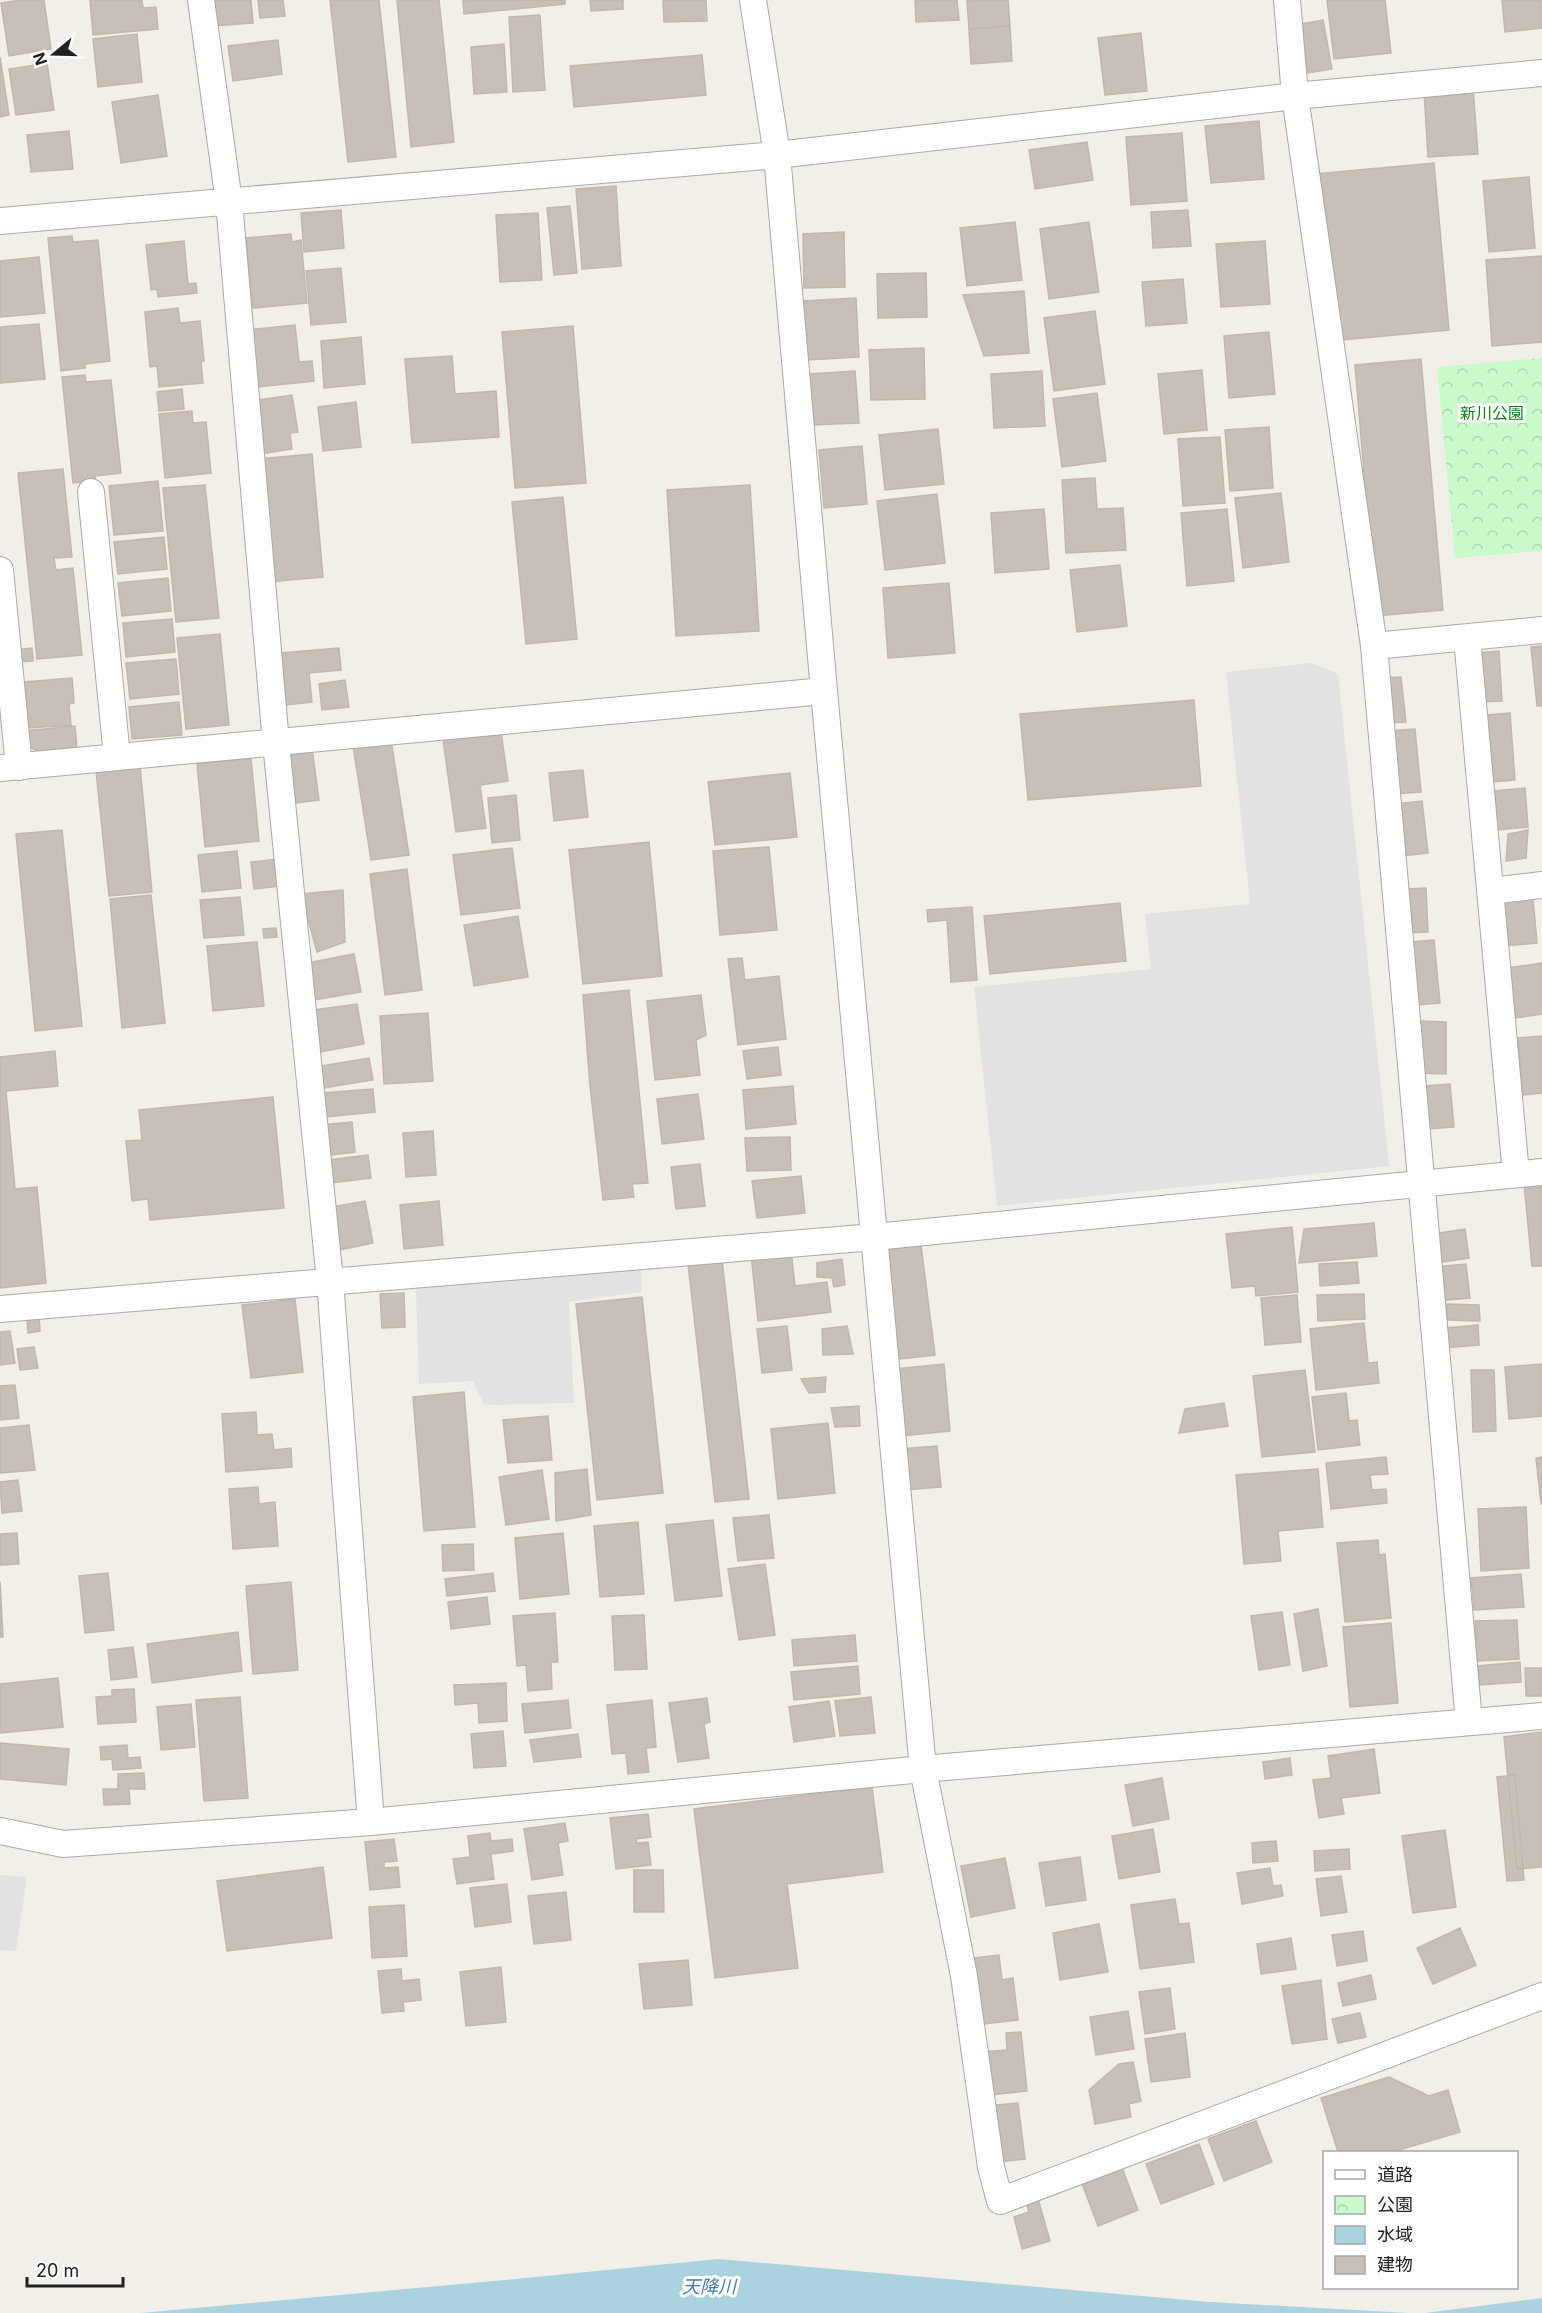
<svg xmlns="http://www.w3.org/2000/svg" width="1542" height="2313" viewBox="0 0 1542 2313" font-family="Inter,'Noto Sans JP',sans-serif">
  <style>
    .park { fill: url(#park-crowns) }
    .parking { fill: #e2e2e2 }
    .water { fill: #aad3df }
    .building { fill: #c7bfb8; stroke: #c4b6ab; stroke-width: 1.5 }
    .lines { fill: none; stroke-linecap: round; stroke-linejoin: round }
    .street-casing { stroke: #a9a9a9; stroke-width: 28 }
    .street { stroke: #fff; stroke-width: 26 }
    .labels { text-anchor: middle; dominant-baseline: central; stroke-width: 6; stroke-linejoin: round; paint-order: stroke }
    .park-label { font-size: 16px; fill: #0c8416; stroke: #fff }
    .water-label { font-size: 18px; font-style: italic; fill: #4a7aab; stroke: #fff }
  </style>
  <defs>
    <pattern id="park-crowns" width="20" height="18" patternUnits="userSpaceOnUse" patternTransform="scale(1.5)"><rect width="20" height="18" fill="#c8facc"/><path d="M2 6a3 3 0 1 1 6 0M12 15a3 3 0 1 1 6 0" fill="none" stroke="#acd6af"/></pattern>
  </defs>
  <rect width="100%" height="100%" fill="#f2efe9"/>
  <path class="park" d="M1542,358V551L1455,558L1437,367Z"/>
  <path class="parking" d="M1312,663L1338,674L1389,1166L997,1206L974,987L1151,969L1145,914L1250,904L1226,672Z
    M642,1265L641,1292L569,1302L574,1403L484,1405L473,1381L419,1384L416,1286Z
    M0,1875L27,1877L16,1951L0,1950Z"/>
  <path class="water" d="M718,2259L1210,2302L1408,2313H141L494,2281Z
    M1542,2298V2313H1425Z"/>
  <path class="building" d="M20,0H44L51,49L9,56L1,3Z
    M90,0H142L143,8L156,7L158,29L93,35Z
    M209,0H251L253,23L212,26Z
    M258,0H283L285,16L260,18Z
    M330,0H379L396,157L348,162Z
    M397,0H439L454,142L411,147Z
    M463,0H565V4L464,14Z
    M590,0H623V9L591,11Z
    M663,0H706L707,21L664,22Z
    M915,0H957L959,20L916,22Z
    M967,0H1008L1010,26L969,29Z
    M1327,0H1385L1391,53L1334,59Z
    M1502,0H1542V28L1505,32Z
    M540,15L545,90L513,92L509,17Z
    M1323,20L1332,69L1308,73L1300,24Z
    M1010,26L1012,61L971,64L969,29Z
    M1141,33L1147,91L1105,95L1098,38Z
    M137,34L142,82L98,87L93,39Z
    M278,40L282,74L233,81L228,46Z
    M504,44L507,92L474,94L471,47Z
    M702,55L706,95L574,107L570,66Z
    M0,57L9,115L0,117Z
    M47,63L54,110L16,115L9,69Z
    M1473,87L1478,154L1428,157L1424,91Z
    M158,95L167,156L121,163L112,102Z
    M1259,121L1264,179L1211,183L1205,126Z
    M69,131L73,169L31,172L27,135Z
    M1182,133L1187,201L1131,205L1126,137Z
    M1087,142L1093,180L1035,189L1029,150Z
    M1434,163L1449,330L1331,341L1315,174Z
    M1529,177L1535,248L1489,252L1483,181Z
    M616,186L621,266L582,269L576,189Z
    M570,206L577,273L554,275L547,208Z
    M341,210L344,248L304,252L301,213Z
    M1188,210L1191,246L1153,248L1151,212Z
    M538,213L542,280L500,282L496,215Z
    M1015,222L1022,280L967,286L960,228Z
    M1089,222L1099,292L1049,299L1040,229Z
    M844,232L845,287L804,288L803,234Z
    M291,234L292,242L301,240L307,303L253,308L246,238Z
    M72,236L73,242L98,240L110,361L85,364V368L61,371L48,238Z
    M184,241L188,284L196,283L197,293L158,297L157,289L151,290L146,245Z
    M1265,241L1270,304L1221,307L1216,244Z
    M1542,256V342L1492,346L1486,260Z
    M39,257L45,313L0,317V261Z
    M341,268L346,322L311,325L306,271Z
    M926,273L927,317L878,318L877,274Z
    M1183,279L1187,323L1146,326L1142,282Z
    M1024,291L1029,353L984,356L963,295Z
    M856,298L859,357L806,360L802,301Z
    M178,308L180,323L200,321L204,361H201L203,383L159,387L157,366L150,367L145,312Z
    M1095,311L1105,384L1054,391L1044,318Z
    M39,324L45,379L0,383V327Z
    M295,325L299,362L312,361L314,381L247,388V330Z
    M573,326L586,483L515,488L502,332Z
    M1269,332L1275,394L1229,398L1224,336Z
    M361,337L365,384L324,388L321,341Z
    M924,348L925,399L871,400L869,350Z
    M452,356L455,394L496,391L499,437L412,443L405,359Z
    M1421,359L1443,610L1376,616L1355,365Z
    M1202,370L1207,430L1164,434L1158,374Z
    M855,371L859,423L812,425L809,374Z
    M1042,371L1045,426L994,428L991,374Z
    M85,375L86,382L111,380L121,473L95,476L96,481L73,483L62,377Z
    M182,389L184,409L159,411L157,392Z
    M1097,393L1106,461L1062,467L1053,399Z
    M292,395L298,432L290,433L292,449L255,455L248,416L261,414L259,400Z
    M356,402L361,447L323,451L318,407Z
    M192,411L193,423L206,422L211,473L165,478L159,414Z
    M1269,427L1273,488L1230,491L1225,430Z
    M938,429L944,484L885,490L879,435Z
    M1220,437L1225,503L1183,506L1178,439Z
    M862,446L867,504L824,508L819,450Z
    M312,454L323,577L268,582L258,459Z
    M63,469L72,557L54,558L56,570L73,568L82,655L37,659L18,473Z
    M1095,478L1097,509L1123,508L1126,550L1066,553L1062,480Z
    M158,481L163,531L114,535L109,486Z
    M205,485L219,618L176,622L163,488Z
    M750,485L759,631L676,636L667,490Z
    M1281,493L1289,562L1243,568L1235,498Z
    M937,494L945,563L885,570L877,501Z
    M563,497L577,639L526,644L512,502Z
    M1044,509L1049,569L995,573L991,513Z
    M1227,509L1234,581L1187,586L1181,513Z
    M164,537L167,569L118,574L114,542Z
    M1120,565L1127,626L1077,632L1070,570Z
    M168,578L171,611L122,616L118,583Z
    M949,583L955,653L888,658L883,588Z
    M172,619L175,652L126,657L123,623Z
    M220,634L229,725L186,729L177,638Z
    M1542,646V706H1537L1531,647Z
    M32,648L33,661L16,662L15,650Z
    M339,648L341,670L309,673L312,702L286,705L281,653Z
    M1499,651L1502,701L1482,702L1478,653Z
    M176,659L179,694L130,699L126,663Z
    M1401,677L1406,722L1386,723L1382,678Z
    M72,678L74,703L69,704L71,725L29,728L24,682Z
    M345,680L349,707L322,710L319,684Z
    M1194,700L1201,786L1028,800L1020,714Z
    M179,702L182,735L132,739L129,707Z
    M1510,713L1515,780L1492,782L1486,715Z
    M75,726L77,749L39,752L24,744L23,731Z
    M1415,729L1421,792L1393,794L1387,731Z
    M501,732L508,781L480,785L486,828L456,832L443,740Z
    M391,740L409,855L371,860L353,746Z
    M312,748L319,800L296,803L290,751Z
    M251,758L259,841L205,847L197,764Z
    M140,766L152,892L109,896L96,771Z
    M583,770L588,817L554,821L549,773Z
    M790,773L797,837L715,845L708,782Z
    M1525,788L1528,827L1497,830L1494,791Z
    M516,795L520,840L492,843L488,798Z
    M1422,801L1428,853L1401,856L1395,804Z
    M62,830L82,1026L35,1031L16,834Z
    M1528,830L1526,858L1506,861L1508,834Z
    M649,842L662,976L583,984L569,850Z
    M769,847L777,930L720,935L713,851Z
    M512,848L520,908L461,915L453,855Z
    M237,851L241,888L202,892L198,855Z
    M277,859L280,886L254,889L251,862Z
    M407,869L422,990L385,995L370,874Z
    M1426,888L1428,932L1407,933L1405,889Z
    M343,890L345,942L317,952L301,894Z
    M151,895L165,1023L122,1028L110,899Z
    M240,897L244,935L204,938L200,900Z
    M1533,899L1537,943L1504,946L1500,902Z
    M1120,903L1126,961L990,974L984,916Z
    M972,907L977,980L951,982L947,920L928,922L927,910Z
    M518,916L528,977L474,986L464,925Z
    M276,928L277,937L264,938L263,929Z
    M1434,940L1440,1003L1415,1005L1410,942Z
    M257,942L264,1006L213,1011L207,946Z
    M354,954L361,992L314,1000L307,963Z
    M742,958L745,980L779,976L786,1039L738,1045L728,959Z
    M1542,963V1014L1515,1018L1508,968Z
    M629,990L648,1183L632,1184L634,1197L603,1200L590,1086L583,995Z
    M701,995L706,1035L696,1040L700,1075L655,1080L647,1001Z
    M357,1004L364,1044L319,1052L314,1010Z
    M428,1013L433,1081L384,1084L380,1016Z
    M1418,1021L1446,1022V1074L1418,1073Z
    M1542,1036V1093L1523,1095L1518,1038Z
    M778,1047L781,1075L747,1079L743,1051Z
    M55,1051L58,1086L6,1091L15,1189L37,1187L46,1283L0,1288V1057Z
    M369,1058L373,1080L324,1088L320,1066Z
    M1450,1084L1454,1127L1427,1129L1423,1086Z
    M793,1086L796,1124L746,1129L743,1090Z
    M373,1089L375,1112L325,1117L322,1093Z
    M698,1094L704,1139L662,1144L657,1099Z
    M273,1097L284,1208L150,1220L148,1199L132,1201L126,1141L142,1140L139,1110Z
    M352,1122L355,1152L324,1156L320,1125Z
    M433,1131L436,1175L406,1177L403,1133Z
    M790,1137L791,1170L747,1171L745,1138Z
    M368,1155L371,1178L331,1183L328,1160Z
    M700,1164L705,1206L676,1209L671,1167Z
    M801,1176L805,1213L757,1218L752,1181Z
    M1542,1182V1266H1532L1524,1184Z
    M365,1201L373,1243L339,1250L331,1207Z
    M439,1201L443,1245L404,1249L400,1205Z
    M1374,1223L1377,1256L1299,1263L1304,1229Z
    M1292,1227L1298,1292L1256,1296L1255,1286L1232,1288L1226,1234Z
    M1465,1229L1469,1258L1437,1263L1433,1234Z
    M921,1245L935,1355L891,1360L878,1251Z
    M791,1250L795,1286L827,1282L831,1312L758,1321L751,1254Z
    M721,1251L749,1499L715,1502L687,1255Z
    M842,1259L845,1285L834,1287L832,1278L817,1277V1263Z
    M1357,1262L1359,1283L1320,1286L1319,1264Z
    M1466,1264L1470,1298L1437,1301L1434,1267Z
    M404,1293L405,1327L382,1328L380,1294Z
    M1364,1294L1365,1319L1318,1321L1317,1295Z
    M1297,1295L1301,1342L1265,1345L1261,1298Z
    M642,1297L663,1493L597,1500L576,1304Z
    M295,1299L303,1372L251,1378L242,1305Z
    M1447,1304L1479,1305L1480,1321L1447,1320Z
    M39,1315L40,1331L28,1333L27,1316Z
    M1364,1323L1368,1363L1377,1362L1379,1383L1316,1390L1310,1329Z
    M1478,1325L1479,1345L1443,1348L1445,1328Z
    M787,1326L792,1370L762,1373L757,1329Z
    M847,1326L853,1354L823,1355L822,1329Z
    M10,1331L15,1363L0,1365V1332Z
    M34,1347L38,1368L20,1370L17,1349Z
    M944,1364L950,1431L901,1436L895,1369Z
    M1542,1364V1416L1509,1419L1505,1367Z
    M1305,1370L1315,1452L1262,1457L1253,1376Z
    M1471,1370H1494L1496,1431L1473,1432Z
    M826,1377L825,1392L809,1393L801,1379Z
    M15,1385L19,1418L0,1420V1386Z
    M464,1392L475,1527L424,1531L413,1397Z
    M1346,1393L1349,1421L1357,1420L1360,1445L1318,1450L1312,1397Z
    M1224,1403L1228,1426L1179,1433L1185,1409Z
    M859,1406L860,1426L835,1427L831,1408Z
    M256,1412L257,1435L272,1434L274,1450L291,1448L292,1467L226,1472L222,1414Z
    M548,1416L552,1460L508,1463L503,1420Z
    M828,1423L835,1493L778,1499L771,1429Z
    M29,1425L35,1470L0,1473V1428Z
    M937,1446L941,1487L903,1490L900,1449Z
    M1386,1457L1388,1474L1370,1475L1372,1490L1386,1489L1387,1503L1331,1509L1326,1463Z
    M1542,1457V1504H1541L1536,1458Z
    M587,1469L591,1515L556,1521L555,1473Z
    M1318,1469L1323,1527L1278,1531L1281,1561L1244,1564L1236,1475Z
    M542,1470L549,1519L506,1525L499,1477Z
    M18,1480L22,1511L2,1513L0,1482Z
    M258,1487L259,1504L275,1502L278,1546L233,1549L229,1489Z
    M1526,1507L1529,1568L1481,1571L1478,1509Z
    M769,1515L774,1558L738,1561L733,1518Z
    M713,1520L722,1596L675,1601L666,1525Z
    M638,1522L644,1594L600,1597L594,1526Z
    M17,1533L19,1564L0,1565V1534Z
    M563,1533L569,1594L520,1599L515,1538Z
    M1378,1540L1379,1555L1385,1554L1391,1618L1345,1622L1337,1543Z
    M473,1544L474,1570L443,1571L442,1545Z
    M765,1564L775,1635L739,1640L728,1569Z
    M108,1573L114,1630L85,1633L79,1576Z
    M493,1573L495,1591L447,1596L445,1579Z
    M1521,1574L1524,1607L1474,1610L1471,1578Z
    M0,1582L3,1637H0Z
    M291,1582L298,1670L253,1674L246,1586Z
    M487,1597L490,1624L451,1629L448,1602Z
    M1318,1609L1327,1666L1303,1671L1294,1614Z
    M1282,1612L1290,1665L1259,1670L1251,1616Z
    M555,1613L558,1662H551L552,1689L528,1691L526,1665L517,1666L513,1616Z
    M644,1615L647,1669L615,1670L612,1616Z
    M1517,1620L1519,1659L1477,1661L1475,1621Z
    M1391,1623L1398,1703L1350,1707L1343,1627Z
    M238,1632L242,1671L152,1683L147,1644Z
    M855,1635L857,1661L794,1666L792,1640Z
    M133,1647L137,1677L111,1680L108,1650Z
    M1520,1662L1521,1682L1480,1685L1478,1666Z
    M858,1666L860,1694L794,1700L791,1672Z
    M1525,1668H1542V1696H1526Z
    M58,1678L63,1727L0,1733V1684Z
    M506,1683L507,1721L479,1723L478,1703L455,1705L454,1685Z
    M134,1689L136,1722L98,1724L96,1697L112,1696V1690Z
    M240,1697L248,1798L204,1801L196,1700Z
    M871,1697L875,1733L840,1736L835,1701Z
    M707,1698L710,1722L704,1724L709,1758L678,1762L669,1703Z
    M568,1700L571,1728L525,1733L522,1704Z
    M652,1700L656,1747L646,1748L649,1772L628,1774L626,1753L612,1754L607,1705Z
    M829,1701L835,1736L794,1742L789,1707Z
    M191,1704L195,1747L161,1750L157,1707Z
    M503,1731L506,1766L474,1768L471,1734Z
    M1542,1732V1867L1517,1869L1504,1737Z
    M578,1734L581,1757L534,1762L530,1740Z
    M0,1743L69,1749L66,1785L0,1779Z
    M127,1745L128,1758L140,1757L141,1768L113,1770L112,1759L101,1760L100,1747Z
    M1374,1749L1380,1793L1341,1798L1344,1814L1319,1818L1313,1780L1331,1778L1328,1756Z
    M1290,1758L1292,1775L1265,1779L1263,1762Z
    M144,1773L145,1789H129L130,1804L104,1805L103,1789H118V1774Z
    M1515,1775L1524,1880L1507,1881L1497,1777Z
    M1162,1778L1169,1819L1133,1826L1125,1785Z
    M872,1787L883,1872L787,1884L798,1968L715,1978L694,1809Z
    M648,1814L651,1837L636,1839L637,1843L648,1842L651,1865L616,1869L610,1818Z
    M565,1823L568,1841L558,1843L563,1875L532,1880L524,1829Z
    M1153,1829L1160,1872L1119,1879L1112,1836Z
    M1445,1830L1456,1907L1413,1913L1402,1836Z
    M490,1833L491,1841L512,1839L513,1851L491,1854L494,1879L457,1884L453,1859L470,1857L468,1836Z
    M394,1839L397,1861L384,1862V1868L398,1867L400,1887L370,1890L365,1842Z
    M1276,1841L1278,1861L1253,1863L1252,1843Z
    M1349,1849L1350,1869L1315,1871L1314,1851Z
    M1080,1857L1086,1900L1046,1906L1039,1863Z
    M1005,1858L1015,1908L971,1917L961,1866Z
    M323,1867L332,1938L227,1951L217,1881Z
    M1270,1868L1273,1886L1281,1885L1283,1896L1242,1904L1237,1873Z
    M634,1870H663L664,1912H634Z
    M1341,1876L1347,1912L1321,1916L1316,1879Z
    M507,1884L511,1922L475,1927L470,1888Z
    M566,1892L571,1940L534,1944L528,1896Z
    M1175,1899L1179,1924L1189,1923L1194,1962L1140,1969L1131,1905Z
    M404,1905L407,1956L372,1958L369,1907Z
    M1099,1924L1108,1972L1060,1980L1053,1933Z
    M1460,1928L1476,1965L1433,1984L1417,1948Z
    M1363,1931L1367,1961L1337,1966L1332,1935Z
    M1291,1938L1296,1969L1261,1974L1257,1944Z
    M999,1955L1002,1980L1013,1978L1018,2020L966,2026L957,1960Z
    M688,1960L692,2005L644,2009L639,1964Z
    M501,1967L506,2022L466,2026L460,1972Z
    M401,1969L402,1981L419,1979L421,2000L403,2002L404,2011L382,2013L378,1971Z
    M1371,1975L1376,1999L1343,2006L1338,1983Z
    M1321,1980L1327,2039L1292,2044L1282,1986Z
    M1170,1988L1175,2029L1145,2034L1139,1992Z
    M1128,2011L1134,2049L1096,2055L1090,2017Z
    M1360,2013L1366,2037L1338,2043L1332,2019Z
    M1021,2032L1027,2091L971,2097L967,2053L1007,2050L1006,2033Z
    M1185,2033L1190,2077L1151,2082L1145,2039Z
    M1133,2062L1141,2101L1129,2104L1131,2117L1095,2124L1089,2090L1119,2064Z
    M1389,2077L1429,2096L1448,2090L1460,2132L1392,2152H1338L1321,2098Z
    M1018,2103L1025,2159L982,2164L976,2107Z
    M1256,2121L1272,2162L1224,2181L1208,2139Z
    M1199,2144L1214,2184L1161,2204L1146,2164Z
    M1121,2165L1138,2210L1098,2226L1081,2181Z
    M1037,2195L1050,2241L1022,2249L1014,2217L1029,2212L1025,2198Z"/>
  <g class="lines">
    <defs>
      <path id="street" d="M201,0L229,202L276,743L330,1281L371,1822
        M753,0L777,155L824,691L923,1769L964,1976L991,2167L1000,2201L1542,1996
        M1287,0L1295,96L1374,646L1469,1722
        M0,221L777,155L1295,96L1542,73
        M91,492L117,757
        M0,570L19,767
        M1467,638L1516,1174
        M1374,646L1542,630
        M0,768L824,691
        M1490,891L1542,885
        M0,1309L874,1237L1542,1172
        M0,1831L63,1844L371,1822L923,1769L1542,1716"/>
    </defs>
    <use href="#street" class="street-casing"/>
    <use href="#street" class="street"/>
  </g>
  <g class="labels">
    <g class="park-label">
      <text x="1492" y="413">新川公園</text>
    </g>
    <g class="water-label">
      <text x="709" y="2286">天降川</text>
    </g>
  </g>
  <rect x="1323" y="2151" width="195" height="138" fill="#ffffff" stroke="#a7a7a7" stroke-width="1.5"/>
  <rect x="1335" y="2170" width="30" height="9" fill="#ffffff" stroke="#a7a7a7" stroke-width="1.5"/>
  <text x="1377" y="2181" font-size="18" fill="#222222">道路</text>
  <rect x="1335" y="2196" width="30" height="18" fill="url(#park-crowns)" stroke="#a7a7a7" stroke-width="1.5"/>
  <text x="1377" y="2211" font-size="18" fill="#222222">公園</text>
  <rect x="1335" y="2226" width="30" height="18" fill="#aad3df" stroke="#a7a7a7" stroke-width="1.5"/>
  <text x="1377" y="2241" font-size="18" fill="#222222">水域</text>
  <rect x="1335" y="2256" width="30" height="18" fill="#c7bfb8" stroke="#a7a7a7" stroke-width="1.5"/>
  <text x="1377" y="2271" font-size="18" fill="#222222">建物</text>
  <g transform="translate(54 54) rotate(251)" stroke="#ffffff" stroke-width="4.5" paint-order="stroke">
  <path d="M0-4.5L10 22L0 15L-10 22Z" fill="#222222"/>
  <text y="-9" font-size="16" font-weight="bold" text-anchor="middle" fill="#222222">N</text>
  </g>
  <path d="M27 2277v9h96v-9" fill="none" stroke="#222222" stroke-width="3"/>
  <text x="36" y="2277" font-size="18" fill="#222222" stroke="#ffffff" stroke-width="4.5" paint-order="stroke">20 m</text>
</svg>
